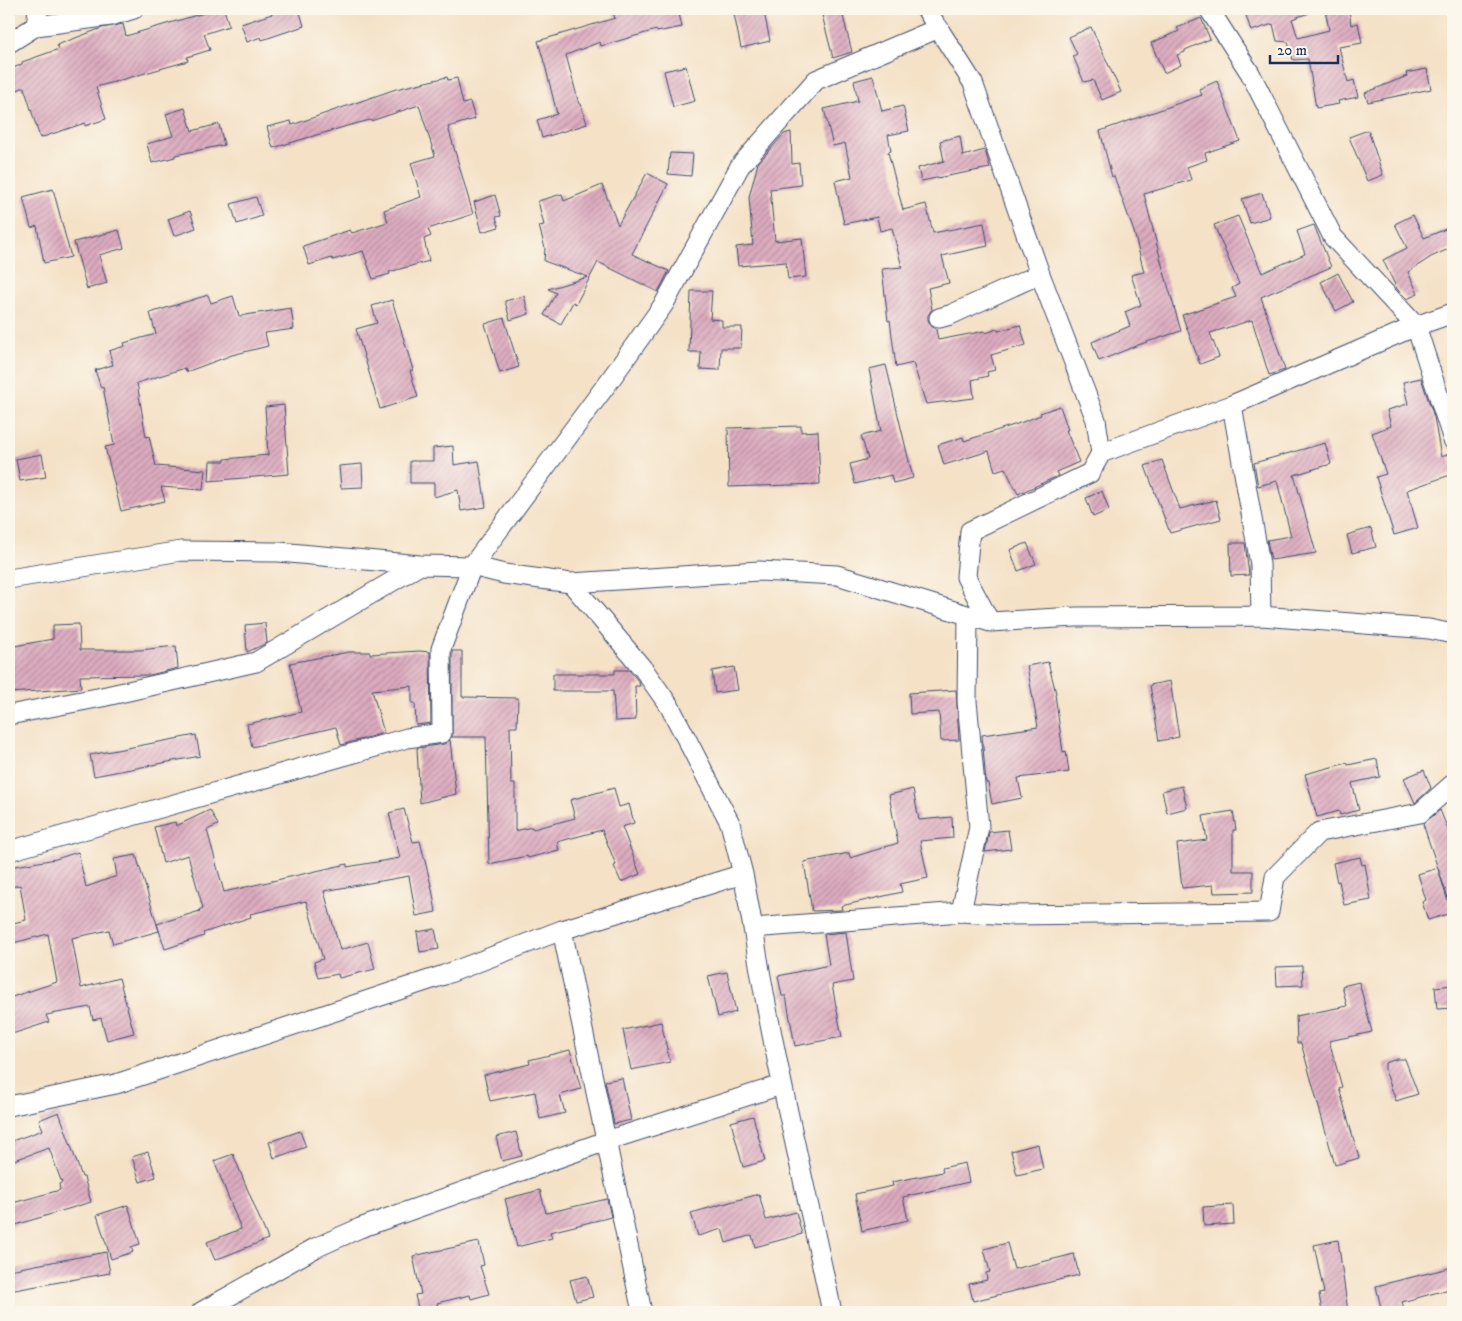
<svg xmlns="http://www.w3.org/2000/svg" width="1462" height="1321" viewBox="0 0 1462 1321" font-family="'IM FELL DW Pica',serif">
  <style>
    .building { fill: url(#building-hatch) }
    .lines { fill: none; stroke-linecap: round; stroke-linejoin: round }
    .street-casing { stroke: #3c4a6e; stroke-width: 21 }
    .street { stroke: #fff; stroke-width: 19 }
  </style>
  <defs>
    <pattern id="building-hatch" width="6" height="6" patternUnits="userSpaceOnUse" patternTransform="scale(1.25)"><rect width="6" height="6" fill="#ddabbf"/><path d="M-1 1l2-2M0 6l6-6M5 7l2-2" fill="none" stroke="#b28c9e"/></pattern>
  </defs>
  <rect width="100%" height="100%" fill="#fbf7ec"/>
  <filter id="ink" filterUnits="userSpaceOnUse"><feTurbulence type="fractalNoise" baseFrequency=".02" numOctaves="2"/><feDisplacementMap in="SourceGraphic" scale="10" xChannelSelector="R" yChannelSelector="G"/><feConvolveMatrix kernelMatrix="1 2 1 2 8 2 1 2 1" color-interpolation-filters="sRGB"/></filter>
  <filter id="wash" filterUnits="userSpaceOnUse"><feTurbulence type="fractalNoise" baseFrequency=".0096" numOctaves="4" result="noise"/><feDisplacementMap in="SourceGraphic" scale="20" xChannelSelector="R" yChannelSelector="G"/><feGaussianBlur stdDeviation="1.12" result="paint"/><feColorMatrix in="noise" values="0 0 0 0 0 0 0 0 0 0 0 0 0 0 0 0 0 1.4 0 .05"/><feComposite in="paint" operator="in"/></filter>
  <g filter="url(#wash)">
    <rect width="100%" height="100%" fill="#f4e1c6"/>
    <g id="blocks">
      <path class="building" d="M217,9H224L229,26L204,34L210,50L187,57L188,61L96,87L106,119L85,126V123L40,138L24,87L9,94V70L22,64V62L59,49L57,45L102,28L123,24L126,36Z
        M270,9H299L304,26L262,40L261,37L247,42L241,24L272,14Z
        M612,9H678L682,27L657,32L656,30L601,46L600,42L566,55L579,104H581L587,124L542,138L537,120L557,114L546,69L538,41L615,18Z
        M733,9H756L757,13L764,12L770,41L741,48Z
        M1244,9H1309V13L1292,19L1298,38L1329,30L1325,9H1349L1351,25L1358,23L1362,43L1339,47L1348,82L1354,80L1358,97L1338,101L1339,104L1316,108L1308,59L1293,60L1288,42L1277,41L1273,24L1251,31Z
        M842,12L852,52L833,58L822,15Z
        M1201,18L1210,39L1185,50V52L1177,55L1181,65L1164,73L1151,43L1179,31L1177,28Z
        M1091,27L1121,92L1102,100L1093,80L1084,82L1073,56L1077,54L1069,37Z
        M686,66L695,101L673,107L664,71Z
        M1427,69L1431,89L1368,102L1365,93L1407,76L1406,73Z
        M873,76L882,111L903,106L909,131L888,135L891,151L888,152L903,210L926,204L933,233L984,223L988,246L942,256L949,283L928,288L932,309L928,315V320L931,326L936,329L938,340L985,331L986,333L997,329L998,331L1020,325L1026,345L991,355L995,370L987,372L988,376L972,380L974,398L926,404L913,363L896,367L890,320L888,321L882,269L902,267L892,228L880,231L877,217L844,224L835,181L852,177L845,143L833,146L824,109L858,101L854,81Z
        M447,77L448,80L457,78L463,104L470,102L475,119L448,127L473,214L428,229L431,236L424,239L429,261L389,272L390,274L373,279L363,251L333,260L332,258L309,265L303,246L350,230L352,233L388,222L384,210L421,197L411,163L435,156L419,105L371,121L370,120L347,126L273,148L267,127L291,121L292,125L396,89Z
        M1217,81L1240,141L1205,153L1207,160L1187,167L1191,180L1144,194L1162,265L1181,331L1138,345L1099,361L1092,342L1130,326L1125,312L1141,305L1131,275L1144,272L1134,232L1114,176L1112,177L1100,131L1202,95L1199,89Z
        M185,108L192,131L219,124L224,145L175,155V157L152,163L147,144L173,136L166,114Z
        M1368,130L1383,175L1367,181L1349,137Z
        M791,132L792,164L799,163L801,185L770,189L775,241L802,238L806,277L788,279L786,262L738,266L736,247L753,245L749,197L758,163L784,134Z
        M960,136L963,156L985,150L990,168L921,181L918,168L944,161L940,141Z
        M670,153L693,154L691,176L668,174Z
        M647,173L668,184L632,254L669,271L658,292L598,262L576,304L573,302L561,324L544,315L556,293L548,289L588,277L544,261L545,248L539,226L544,225L538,201L562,194L564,201L602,185L618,225Z
        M53,189L71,257L44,263L37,226L31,228L23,197Z
        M1262,193L1270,217L1250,223L1242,199Z
        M495,195L501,216L496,217L499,227L482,232L474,202Z
        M256,197L262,216L237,224L231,204Z
        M190,211L196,228L174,236L168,219Z
        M1413,215L1424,238L1453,226V247L1431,257L1408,272L1418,294L1407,299L1397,289L1383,260L1407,248L1395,224Z
        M1238,216L1262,273L1305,254L1297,231L1314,225L1331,267L1261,297L1285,370L1269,375L1252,320L1210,333L1219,357L1200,364L1182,315L1236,297L1232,288L1239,284L1214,225Z
        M119,230L124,248L99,255L107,283L87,289L74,242Z
        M1338,273L1353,302L1336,311L1321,282Z
        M691,291H712L710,319L722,320V327H742L741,348H721L720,370L700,369L701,352H689Z
        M208,295L211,303L233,296L239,316L291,308L294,329L265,333L268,346L232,355L186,372L185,368L137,383L146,437L149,436L156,466L205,470L203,490L161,487L165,501L121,511L105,447L114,445L103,387L101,388L95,370L113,365L109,351L125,346L124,343L156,334L150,313Z
        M524,296L529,314L510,320L505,301Z
        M392,300L413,370L410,371L418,397L380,409L356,329L377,323L372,306Z
        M504,318L519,367L500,373L485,324Z
        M886,365L913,478L893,483L891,475L855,484L850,464L868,459L861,436L881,431L869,369Z
        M1421,378L1434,417L1441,457L1449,454L1453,467V474L1407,490L1418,528L1394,535L1376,477L1386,474L1372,433L1391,426L1387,410L1408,404L1403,382Z
        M284,405L289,474L209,481L210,461H225V459L268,455L265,407Z
        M1060,406L1068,430H1066L1079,462L1056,472L1058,476L1018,494L1005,468L995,471L989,451L944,465L938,445L963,437L964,441L1017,424L1041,415L1040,413Z
        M801,426V432L818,431L820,484L729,487L728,428Z
        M1325,443L1331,464L1294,475L1316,553L1271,560L1267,540L1291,536L1277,481L1258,486L1254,463Z
        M453,446L454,465L479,461L486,507L461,511L458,490L434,497V483H410V461H433V448Z
        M42,454L46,477L20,481L16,459Z
        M1162,460L1180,509L1216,500L1221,519L1170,533L1145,466Z
        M362,464L363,487L341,488L339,466Z
        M1102,491L1109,510L1093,517L1086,498Z
        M1371,528L1376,547L1352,553L1347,535Z
        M1027,543L1036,564L1018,571L1010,550Z
        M1230,543H1245L1249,575L1231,576Z
        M265,623L267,643L247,652L245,625Z
        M79,624L80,650H140L176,646L178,668L150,675L80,676L81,688L9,693V647L53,639V625Z
        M419,651L430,652L431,723L416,725L415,703H412V686L372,690L384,733L341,745L336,727L252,747L247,724L301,712L290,663L349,652H370V654Z
        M452,651H462V697L518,698L517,727H510L511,784H515V831L532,827L533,829L575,818L570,800L614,788L619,807L629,804L634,823L622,827L640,874L621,882L614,866L616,865L602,830L557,842L559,850L528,858L527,856L489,864L486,737H452Z
        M1048,662L1056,693L1055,694L1063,752L1066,751L1069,772L1018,778L1022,798L992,804L988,783H986L982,735L1038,727L1027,666Z
        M734,667L738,690L715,693L712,671Z
        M615,670H629L639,682L640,686H635L636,720L615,721L613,691H553V674H615Z
        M1170,681L1179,737L1159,741L1150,685Z
        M956,690L959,740L941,741L939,712L910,714L909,693Z
        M196,735L200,756L94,776L90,755Z
        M450,740L456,794L420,803L417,748L444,744Z
        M1377,759L1380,777L1352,783L1359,810L1340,815L1339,811L1317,817L1305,774L1347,763L1348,765Z
        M1424,770L1431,788L1415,803L1404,778Z
        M1182,786L1187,808L1167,813L1162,791Z
        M913,789L919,820L952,817L953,838L920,841L928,878L900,884L902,892L841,906L842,910L812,911L804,862L849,853L850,858L898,843L889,795Z
        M404,809L413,842L420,841L432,889L436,912L416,916L409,876L324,891L340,950L368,942L375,969L339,978L338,974L318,978L314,962L323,959L306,901L250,914L251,917L203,933L204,936L165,949L157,924L200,911L199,910L203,908L188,855L163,863L154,827L175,822L176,826L210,810L218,825L207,830L224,892L347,864V867L400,858L389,813Z
        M1440,810L1453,842V903L1450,904L1423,824Z
        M1233,811L1236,830H1233V871H1253V892L1214,893L1213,885L1182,888L1177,844L1207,840L1203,816Z
        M1008,830L1011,849L985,852L989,832Z
        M78,852L86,887L117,876L114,859L136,855L159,931L113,944L109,930L72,938L81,988L119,978L134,1033L107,1040L101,1018L93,1020L90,1007L46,1015L49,1022L9,1035V998L57,982L48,934L9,944V924L26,920L20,885L11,887L9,867L56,859Z
        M1360,857L1362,865L1365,864L1371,900L1344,905L1339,881L1337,882L1333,863Z
        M1438,868L1451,913L1428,920L1422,902L1426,900L1418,874Z
        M435,929L439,949L420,952L417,932Z
        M846,932L853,981L832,985L842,1037L795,1046L786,996H782L778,976L829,965L824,934Z
        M1302,966L1303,985L1277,986L1276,967Z
        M727,972L736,1012L718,1017L708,976Z
        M1359,982L1372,1032L1329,1041L1342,1087L1339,1088L1359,1158L1335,1165L1301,1043H1297L1296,1016L1347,1006L1342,986Z
        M1453,985V1008L1437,1009L1435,987Z
        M661,1022L670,1062L631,1070L623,1030Z
        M570,1050L581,1089L560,1095L565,1113L540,1119L535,1092L490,1101L484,1075L530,1064L529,1060Z
        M1397,1059H1405L1418,1094L1396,1101L1385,1070V1063Z
        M622,1078L631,1120L614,1124L605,1081Z
        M59,1112L82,1177H84L91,1202L9,1227V1204L60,1190L59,1184L62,1183L49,1148L9,1162V1142L43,1130L39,1120Z
        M753,1116L765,1161L743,1167L731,1122Z
        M300,1131L306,1147L274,1158L269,1142Z
        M516,1132L522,1156L502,1161L496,1137Z
        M1038,1144L1043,1169L1017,1175L1011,1151Z
        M148,1152L156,1177L140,1182L132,1157Z
        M233,1154L268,1239L215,1260L207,1242L241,1229L214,1161Z
        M965,1163L969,1182L903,1197L908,1220L862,1231L855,1194L893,1186L892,1182L943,1172L942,1168Z
        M540,1190L546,1213L607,1199L611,1217L550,1232L552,1238L517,1247L505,1199Z
        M759,1194L766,1220L796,1212L802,1234L755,1247L752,1235L726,1243L722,1229L698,1236L691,1213Z
        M128,1205L140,1244L131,1247L133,1252L111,1259L97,1215Z
        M1233,1205L1234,1224L1204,1226L1203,1207Z
        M1338,1240L1348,1312H1322L1319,1294L1324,1293L1314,1245Z
        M479,1242L484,1265L480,1266L489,1294L471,1299L470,1295L437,1303L439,1312H419L415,1295L421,1294L413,1256Z
        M1007,1243L1014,1269L1074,1254L1079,1275L973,1301L969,1284L987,1280L986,1273L990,1272L984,1249Z
        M106,1252L110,1273L9,1291V1270Z
        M1453,1267V1288L1402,1302L1405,1312H1382L1376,1286Z
        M587,1276L593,1297L576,1301L570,1280Z"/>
    </g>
  </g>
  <g filter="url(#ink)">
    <use href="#blocks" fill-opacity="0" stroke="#3c4a6e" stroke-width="1"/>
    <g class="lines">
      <defs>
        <path id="street" d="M926,9L973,83L1040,274L1096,420L1101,453L1090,473L970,531L966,577L990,622
          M1209,9L1250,73L1333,237L1416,326L1453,440
          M36,26L111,16L134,9
          M9,43L36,26L38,9
          M939,318L950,315L1040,274
          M1232,405L1260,564L1261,616
          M1101,453L1232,405L1416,326L1453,313
          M9,579L181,551L279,552L420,565L472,566L504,574L571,583L759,571L837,575L990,622L1076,617L1261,616L1429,629L1453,634
          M571,583L644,670L670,707L730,823L743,874
          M9,715L102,697L256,662L420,565
          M9,851L407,738L442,733L441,649L472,566L610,380L664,304L740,166L816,80L939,28
          M961,912L979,827L967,701L968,616
          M753,928C773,1057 805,1184 832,1312
          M562,930L642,1312
          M9,1106L116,1084L444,975L562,930L743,874L753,928L961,912L1010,915L1269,912L1275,877L1319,832L1420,813L1453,784
          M201,1312L315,1248L360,1228L606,1141L781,1085"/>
      </defs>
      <use href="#street" class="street-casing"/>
      <use href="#street" class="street"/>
    </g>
  </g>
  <rect width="1462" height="1321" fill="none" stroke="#fbf7ec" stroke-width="30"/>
  <path d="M1270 55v8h68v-8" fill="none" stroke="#1b2f5e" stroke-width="2.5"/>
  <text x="1277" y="55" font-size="15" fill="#1b2f5e" stroke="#fbf7ec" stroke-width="4" paint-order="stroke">20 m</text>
</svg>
